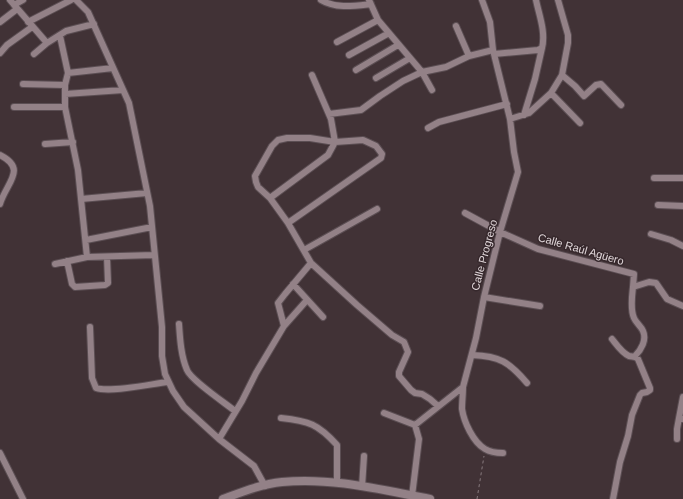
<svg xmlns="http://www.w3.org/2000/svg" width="683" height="499" viewBox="0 0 683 499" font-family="Arial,sans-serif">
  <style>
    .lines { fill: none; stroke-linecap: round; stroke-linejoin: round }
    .minor-casing { stroke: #5b4e53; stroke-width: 8 }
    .tertiary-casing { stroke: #5b4e53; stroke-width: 10 }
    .path { stroke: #887b7f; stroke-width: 1; stroke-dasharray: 3 3; stroke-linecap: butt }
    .minor { stroke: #938187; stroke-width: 6 }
    .tertiary { stroke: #938187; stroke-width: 8 }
    .labels { text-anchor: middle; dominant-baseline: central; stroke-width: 3; stroke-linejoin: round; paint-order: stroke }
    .street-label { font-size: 11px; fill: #e1d7da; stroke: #36282c }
  </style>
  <rect width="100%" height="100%" fill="#413236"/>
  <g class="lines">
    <defs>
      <path id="minor" d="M10,0L47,43
        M76,0L88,12L129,103L150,206L162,327V356L165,374L173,391L184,407L219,439L254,466L265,486
        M321,0C336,9 354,6 371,4
        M369,0L378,20L422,72L432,90
        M14,5L23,0
        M0,22L17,9
        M28,22L71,0
        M456,26L469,56
        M60,36L68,73L65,85V107L78,170L87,257
        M337,42L378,20
        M0,53L7,45L32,27
        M34,54L47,43L66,31L94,24
        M494,54L538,50L542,48C546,32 539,15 536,0
        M349,55L389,33
        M356,70L398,45
        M68,73L113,68
        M562,75L575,86L584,96L596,85L601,84L621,105
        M376,78L410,58
        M23,84L65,85
        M551,93L580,123
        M65,94L123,90
        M14,107H65
        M329,114L361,110L380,96L403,81L422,72L446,67L469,56L493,50
        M524,115L535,79L542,48
        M510,119L529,113L551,93L562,75L568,43V35L558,0
        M428,128L439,122L507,104
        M45,144L73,142
        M0,155C28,169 6,183 0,204
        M654,178H683
        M270,198L328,155L335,142L331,119L312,75
        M81,199L147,193
        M658,205L683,206
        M465,213L500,232L538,249L634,274L633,287
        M288,223L381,158L382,154L376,146L363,140L335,142L310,138H287L278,140L272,146L255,176L256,182L258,187L270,198L288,223L311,263L357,305L392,335L404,342L408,352L399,372V376L411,390L415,393L422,394L430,399L438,406
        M651,234L671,240L683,246
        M86,240L152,227
        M304,250L377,209
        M67,261L72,284L75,287L105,285L108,283L107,257
        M55,264L87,257L154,255
        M293,284L323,317
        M484,297L540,306
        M179,324C180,339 181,356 187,370C191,380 225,403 235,411
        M284,326L307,300
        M90,327L92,378L96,388C110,393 151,384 168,382
        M612,339C616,344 622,353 629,356C633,357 635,356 638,359L650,388V390L647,392L642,393L640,395L632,415L628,436L620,462L613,499
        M472,355C500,356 509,362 527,383
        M635,356C641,350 647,340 643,331C641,326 636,323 634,318C630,309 632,296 633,287L649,282L656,283L667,299L683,306
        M463,387C463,394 462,402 462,409C464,422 473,442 485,449C490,452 497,453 503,453
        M683,397L679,418L683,419
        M384,413L415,425
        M281,418C309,421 318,424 337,445V483
        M219,439L242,401L256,373L284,326L278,303L285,294L311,263
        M677,439V429L679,418
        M0,453L23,499
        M362,487L364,456
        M412,496L419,439L415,425L463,387L476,338L484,297L500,232L518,172L514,152L510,119L493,50L490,22L482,0"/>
      <path id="tertiary" d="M223,499C242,492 262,484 282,482C332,477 382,490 430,499"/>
    </defs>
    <use href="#minor" class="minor-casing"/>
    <use href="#tertiary" class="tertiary-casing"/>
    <path class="path" d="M477,499L484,456"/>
    <use href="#minor" class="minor"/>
    <use href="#tertiary" class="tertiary"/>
  </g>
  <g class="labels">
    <g class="street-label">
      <text transform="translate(581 249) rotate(16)">Calle Raúl Agüero</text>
      <text transform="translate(484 255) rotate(-75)">Calle Progreso</text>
    </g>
  </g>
</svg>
